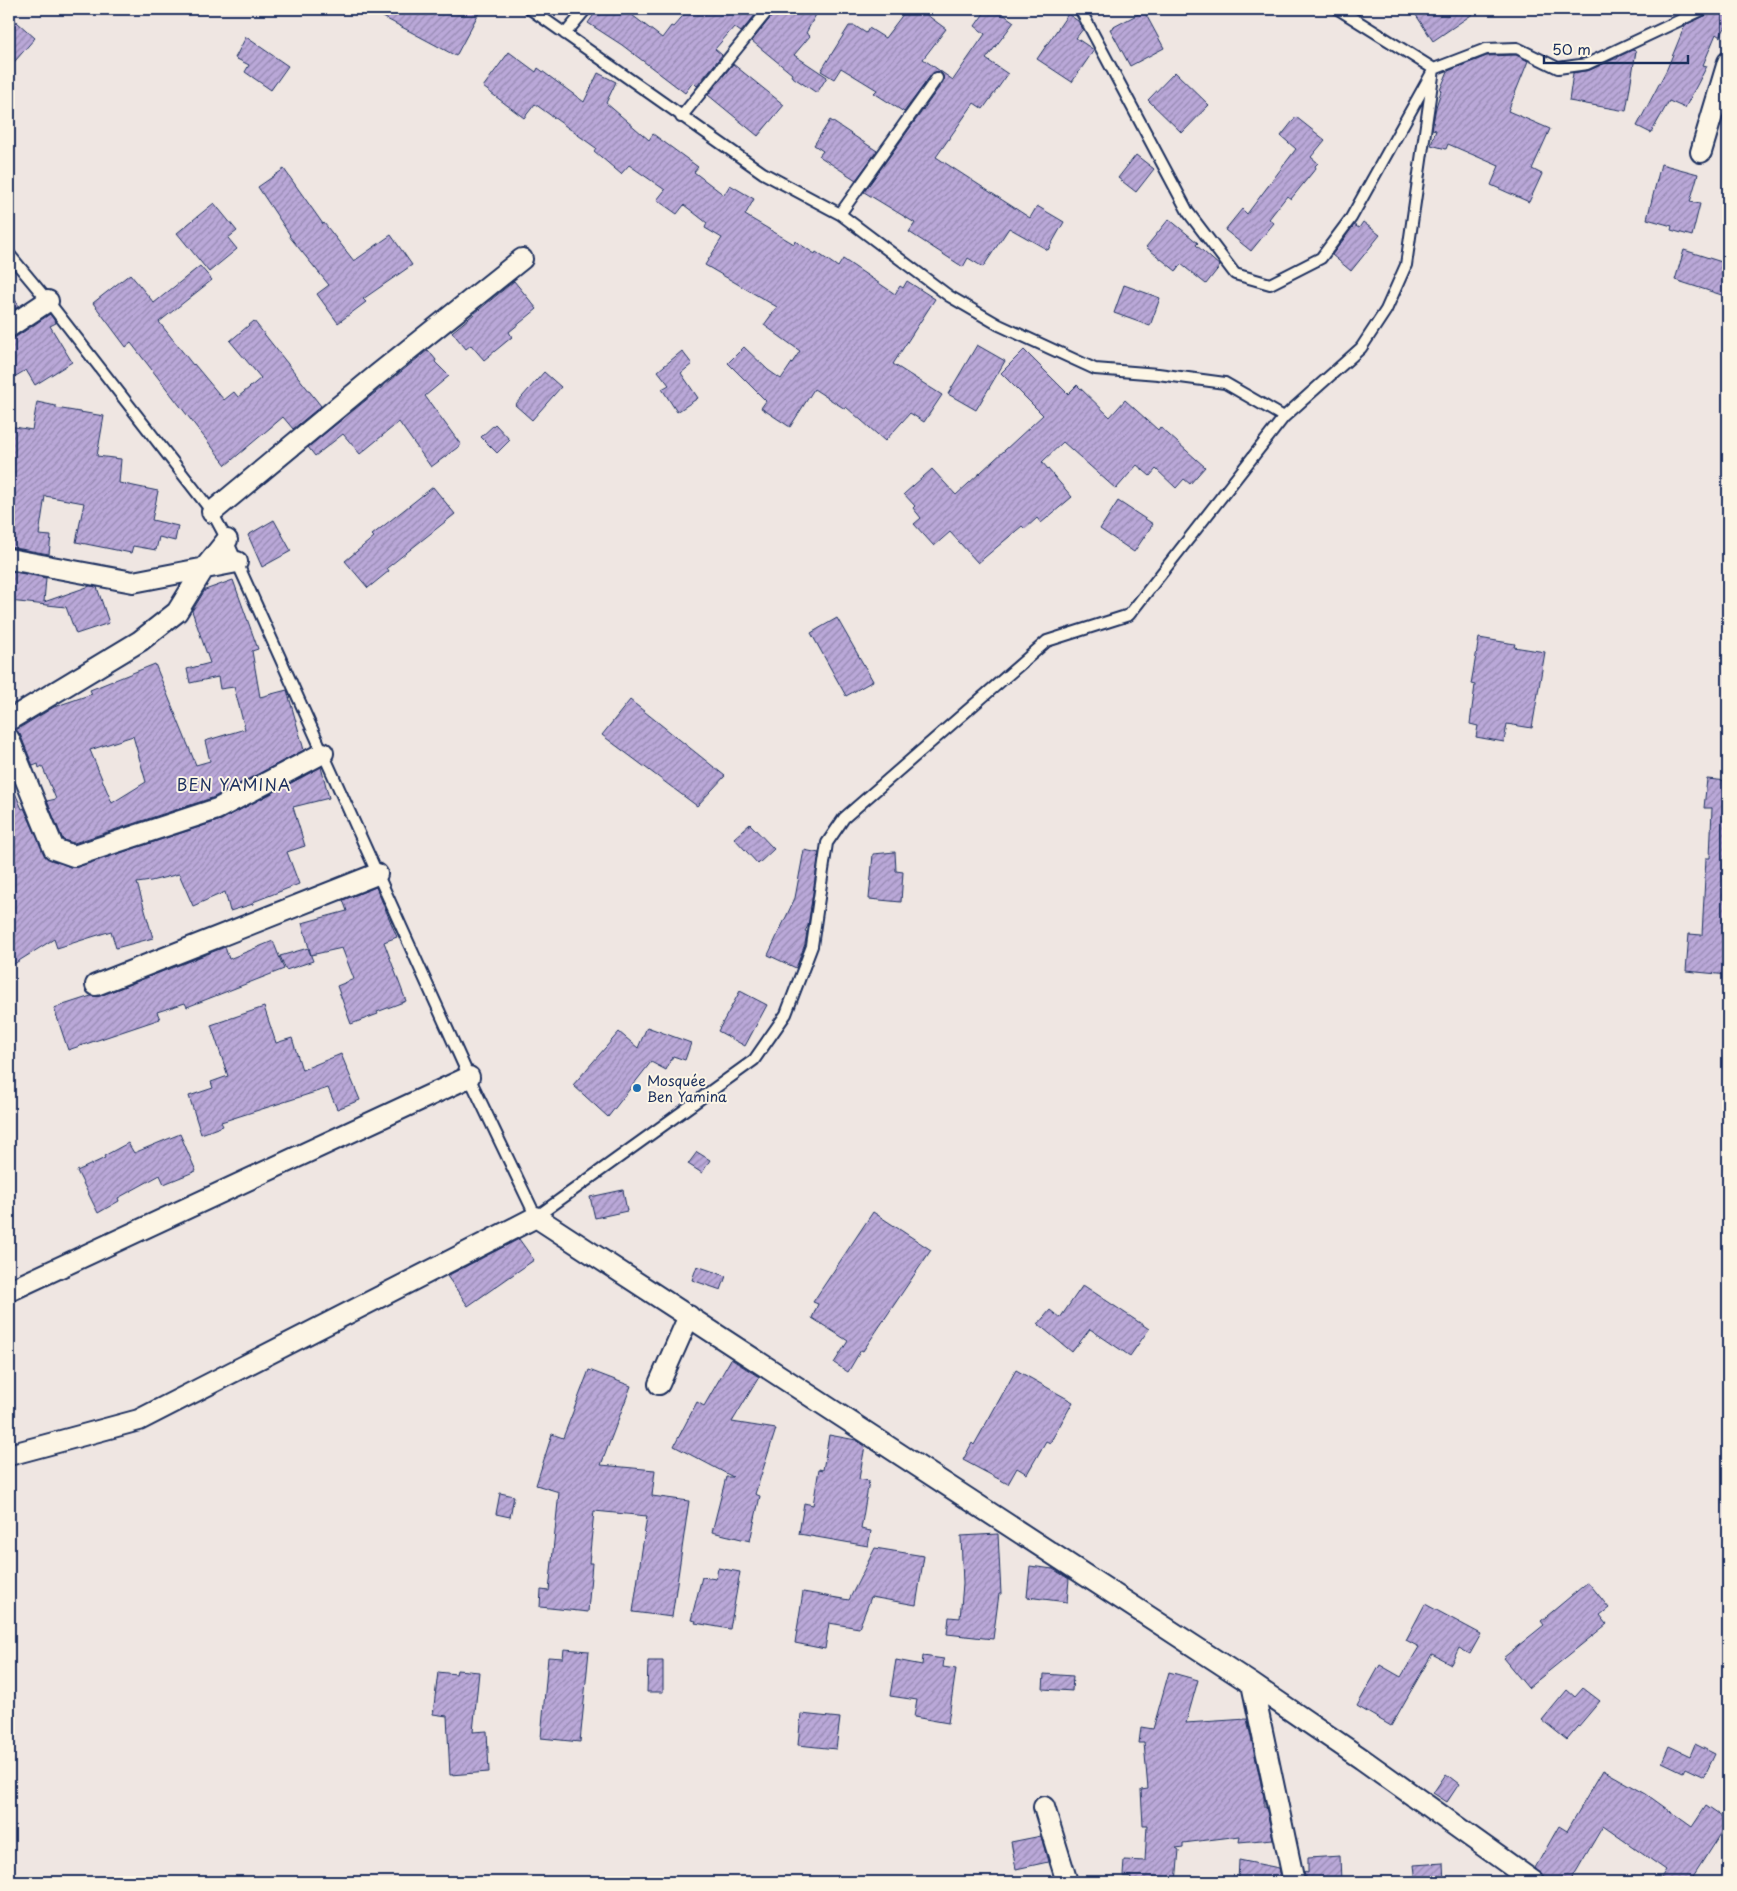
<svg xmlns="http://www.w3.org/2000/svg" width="1737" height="1891" viewBox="0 0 1737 1891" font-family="'Playpen Sans',sans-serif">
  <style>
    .building { fill: url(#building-hatch); stroke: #1b2f5e; fill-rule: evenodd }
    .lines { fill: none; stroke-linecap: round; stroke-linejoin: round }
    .service-casing { stroke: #1b2f5e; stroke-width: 14 }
    .minor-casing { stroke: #1b2f5e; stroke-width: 24 }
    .service { stroke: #fcf5e5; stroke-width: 10 }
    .minor { stroke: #fcf5e5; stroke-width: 20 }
    .poi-dot { fill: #1f6fb2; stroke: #fcf5e5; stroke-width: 2 }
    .labels { text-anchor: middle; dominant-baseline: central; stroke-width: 4; stroke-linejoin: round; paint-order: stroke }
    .poi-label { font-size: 14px; fill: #1b2f5e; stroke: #fcf5e5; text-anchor: start }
    .quarter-label { font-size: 16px; letter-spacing: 1px; fill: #1b2f5e; stroke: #fcf5e5 }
  </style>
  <defs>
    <pattern id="building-hatch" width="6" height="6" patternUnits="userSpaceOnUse" patternTransform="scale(1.25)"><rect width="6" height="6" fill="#baa8d8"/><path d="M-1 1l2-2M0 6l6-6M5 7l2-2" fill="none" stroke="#9689b2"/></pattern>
  </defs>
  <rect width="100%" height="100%" fill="#efe6e2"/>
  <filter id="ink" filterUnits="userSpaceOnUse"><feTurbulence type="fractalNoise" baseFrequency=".02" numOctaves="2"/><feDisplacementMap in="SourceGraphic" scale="10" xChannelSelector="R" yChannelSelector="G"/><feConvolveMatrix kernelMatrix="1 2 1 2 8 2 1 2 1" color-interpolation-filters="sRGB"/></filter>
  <g filter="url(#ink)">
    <path class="building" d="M368,9H481L456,56Z
      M598,9H636L632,15L662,38L671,26L673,27L689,9H760L741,32L734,27L715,49L722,55L697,86L693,82L685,93L622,45L588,23Z
      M776,9H819L806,33L810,36L794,55L827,77L817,93L791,76L792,74L752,41L774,13Z
      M907,9H919L946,29L923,59L953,80L985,34L975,26L987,9H996L1014,22L986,59L1008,74L983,109L974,103L936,157L1030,218L1037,206L1064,222L1048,250L1009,228L983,267L968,258L963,267L909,232L915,223L864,192L943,82V76L938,71L932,74L904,112L874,93L877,90L841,68L834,79L821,71L849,26H855L866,33L869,28L885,38Z
      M1412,9H1480L1433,41Z
      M1712,9H1728V22L1720,37L1716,34L1703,65L1707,66L1685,108L1669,101L1651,133L1637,126L1667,69L1685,25L1709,14Z
      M1144,11L1164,48L1130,66L1110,29Z
      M1068,14L1078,21L1083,29L1076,38L1094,50L1072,82L1037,59Z
      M9,15L35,38L9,68Z
      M246,37L288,66L271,90L245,72L249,65L235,58Z
      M1632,50L1636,51L1626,111L1569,101L1573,73L1590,70L1614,59H1617L1618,57Z
      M509,52L536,72L538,68L584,102L598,73L616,82L606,103L649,140L653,134L698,167L694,172L724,195L730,185L754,199L745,215L794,244L795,241L815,254L816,252L838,267L843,259L895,294L900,286L903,288L907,281L935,299L893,364L942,395L924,422L910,413L885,441L846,407L845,409L814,389L790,427L761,408L766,401L728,363L744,347L768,370L781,379L800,351L764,325L777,307L705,265L722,238L705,228L707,223L684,205L677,214L657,200L665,190L629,165L621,174L594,151L596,148L535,104L524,118L483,87Z
      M1516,55L1528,61L1508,111L1550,129L1532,169L1542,174L1529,202L1491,185L1499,166L1448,144L1446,149L1431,145L1436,130L1432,129L1436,107L1441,91L1440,90L1448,71L1487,56Z
      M733,64L784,105L758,136L708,95Z
      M1175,72L1209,105L1182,133L1148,100Z
      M1296,117L1325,140L1311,157L1318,163L1315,166L1316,168L1291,199L1287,196L1269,219L1274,223L1251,251L1225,230L1242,209L1247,214L1296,149L1281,136Z
      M830,120L877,151L856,180L819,156L823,151L814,145Z
      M1136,155L1154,169L1136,192L1118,178Z
      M1661,164L1698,174L1690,202L1700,204L1692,236L1671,230L1672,226L1647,219Z
      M284,169L323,224L324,223L354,261L391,235L412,265L363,299L366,302L338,323L317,294L329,285L289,236L290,235L258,187Z
      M214,203L237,231L228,238L237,249L209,272L177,233Z
      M1169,219L1198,243L1196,245L1220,266L1206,284L1181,264L1176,271L1146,247Z
      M1363,222L1380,235L1351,271L1332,255L1354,225L1359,228Z
      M1684,250L1728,264V297L1675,280Z
      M200,266L212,280L159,322L193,365L194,364L224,400L234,392L238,397L261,378L230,341L254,321L321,406L293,429L283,417L226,465L131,343L126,347L93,303L130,274L154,303Z
      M514,281L537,309L509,332L512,337L484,360L471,345L466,349L452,332Z
      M1124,285L1160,298L1150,326L1114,313Z
      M9,290L19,306L9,313Z
      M50,314L56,323L50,326L72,362L35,385L26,370L9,380V339L16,337Z
      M977,345L1005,361L976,410L948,394Z
      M428,350L436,360L435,362L449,376L425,396L461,445L431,467L399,422L360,454L343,434L315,456L308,447Z
      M1024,350L1068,394L1077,385L1110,417L1125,400L1158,430L1160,427L1205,467L1190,484L1184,479L1176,488L1156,469L1150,476L1137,465L1116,489L1063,442L1042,462L1072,497L1041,523L1037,518L1025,529L1022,526L978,563L950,532L934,546L914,524L921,518L913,508L915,506L904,494L932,469L956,495L1043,415L1001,373Z
      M682,351L692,364L681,373L698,398L677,412L662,389L669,385L658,371Z
      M544,372L561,387L532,420L515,405Z
      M37,402L56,406V408L104,416L97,456L121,459L119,483L158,491L152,520L178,526L175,541L159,537L156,550L133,546L131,553L76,542L84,503L45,496L39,535L51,536L49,554L9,547V426L32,430Z
      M495,424L510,440L497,453L481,437Z
      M433,487L455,514L387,568L389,571L368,588L345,561L374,537L372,535Z
      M1118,501L1153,524L1134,552L1100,529Z
      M274,520L291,551L262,567L248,535Z
      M9,571L46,578L44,602L90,586L97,587L109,623L76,634L66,607L9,601Z
      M233,580L258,649L252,651L260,697L287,690L304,750L212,798L74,843L63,840L47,801L56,799L42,766L39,768L38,764L33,766L20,734L16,730L54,707L92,694L90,690L155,664L196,765L210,761L205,741L245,729L234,687L220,689L218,677L190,683L187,669L210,663L192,611L205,590ZM133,736L146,782L112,803L90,750Z
      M837,618L873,681L846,696L811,633Z
      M1479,638L1515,644L1514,647L1545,652L1532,728L1507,724L1504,742L1476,737L1478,726L1470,724L1475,685L1471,684Z
      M630,700L725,776L697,806L602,735Z
      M321,767L329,798L293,807L305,846L287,852L299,884L253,902V904L230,911L225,892L193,906L179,874L151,881L137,883L153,938L116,948L111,931L57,948L54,939L9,967V779L22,809L24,808L46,857L70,867H77L221,820Z
      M1707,779L1728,781V975L1686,971L1689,934L1702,935L1706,858H1710L1712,808H1704Z
      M750,824L774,849L758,864L734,838Z
      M804,850L819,853L808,926L805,931L807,932L805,944L796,968L768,955L795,898Z
      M895,852L896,871L903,872L901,902L869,899L873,854Z
      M376,887L397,937L384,942L406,1001L377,1012L378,1014L351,1024L337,986L354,979L342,948L311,955L302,923L347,911L343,900Z
      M273,941L284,969L187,1007L185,1003L157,1012L160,1019L68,1050L54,1008L91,996H100L225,947L229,959Z
      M308,948L313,961L286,970L280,956Z
      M740,991L767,1005L745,1046L718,1031Z
      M264,1007L276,1043L292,1038L302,1070L341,1054L360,1100L337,1109L328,1088L221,1122L223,1126L201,1134L189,1096L213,1088L211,1082L228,1076L211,1025Z
      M647,1027L691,1043L685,1060L673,1056L666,1070L651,1062L608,1117L573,1085L619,1032L638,1048Z
      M180,1134L196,1171L164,1184L160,1175L118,1198L119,1201L98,1213L77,1171L105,1158L104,1156L128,1143L134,1153Z
      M697,1152L710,1160L702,1173L688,1164Z
      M623,1190L627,1211L595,1218L590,1197Z
      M873,1212L931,1250L863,1351L861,1350L848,1372L834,1363L848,1341L812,1318L818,1304L813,1302Z
      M519,1239L534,1260L468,1306L447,1276Z
      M697,1266L726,1276L721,1290L692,1280Z
      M1083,1285L1149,1329L1130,1356L1090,1329L1072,1352L1038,1324L1050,1310L1060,1318Z
      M731,1359L759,1377L732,1422L776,1429L755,1494L760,1496L750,1541L712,1532L726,1477H733L674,1446L697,1402L704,1406Z
      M589,1370L631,1386L601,1465L655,1470L652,1496L689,1501L672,1617L633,1612L647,1516L594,1511L589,1563H592L588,1612L540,1607L541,1590L549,1591L559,1492L536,1485L552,1434L563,1438Z
      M1016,1370L1073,1402L1050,1443L1046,1441L1027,1474L1017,1468L1008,1484L963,1460L972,1443L974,1445Z
      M829,1435L856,1440L865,1446L859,1479L869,1481L861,1529L871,1531L868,1546L799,1534L804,1503L813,1505L819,1469L823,1470Z
      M500,1493L514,1496L510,1517L496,1514Z
      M998,1534L1001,1594H999L993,1639L947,1634L949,1617L960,1618L963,1584L961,1536Z
      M875,1548L924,1556L916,1605L871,1597L859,1628L829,1623L825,1649L795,1643L803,1592L849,1600Z
      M1030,1566L1053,1569L1069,1579L1067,1602L1027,1597Z
      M718,1568L740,1572L730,1629L695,1623L696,1621L691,1620L702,1577L716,1579Z
      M1588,1582L1609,1608L1600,1615L1607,1624L1528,1688L1503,1658L1544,1625L1541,1621Z
      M1425,1604L1481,1634L1470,1654L1459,1648L1451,1664L1432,1654L1391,1726L1357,1706L1380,1665L1401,1677L1419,1647L1406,1640Z
      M564,1649L589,1651L580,1742L541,1738L548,1657L563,1658Z
      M923,1656L944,1659L943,1667L956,1669L948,1723L914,1717L917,1700L890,1696L896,1660L922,1665Z
      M648,1661H663V1692H647Z
      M457,1670L479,1672L473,1732L487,1731L489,1772L450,1775L447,1716L433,1714L438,1672L456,1674Z
      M1169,1672L1198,1680L1186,1723L1247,1719L1264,1798V1807H1266L1273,1839L1239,1842L1240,1836L1183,1843V1847L1176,1848L1179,1850L1176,1882H1130L1131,1876H1123L1124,1860L1145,1861L1147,1825H1143L1141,1790L1148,1789L1144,1743H1139L1141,1727L1153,1729Z
      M1044,1674L1073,1676L1072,1691L1043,1689Z
      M1583,1688L1600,1701L1567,1740L1542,1720L1567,1690L1575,1697Z
      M801,1714L840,1718L836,1749L798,1745Z
      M1695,1744L1715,1754L1704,1777L1685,1768L1683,1772L1662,1762L1669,1746L1690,1756Z
      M1603,1770L1646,1794L1692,1827L1706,1806L1728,1821V1823L1690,1882H1658L1666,1870L1603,1826L1570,1882H1549L1535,1868L1559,1826L1567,1831Z
      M1446,1774L1459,1784L1447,1802L1433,1793Z
      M1041,1836L1048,1862L1016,1869L1011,1842Z
      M1340,1856L1341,1882H1306L1304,1872L1308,1873V1858Z
      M1239,1860L1279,1868L1282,1882H1238Z
      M1443,1863L1444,1882H1416L1414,1865Z"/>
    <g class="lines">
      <defs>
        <path id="service" d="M530,9L763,173L840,214L949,296L999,325L1095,369L1158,374L1225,383L1284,417
          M1080,9L1188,212L1235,274L1270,284L1321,258L1351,218L1434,69L1486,49L1517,48L1558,68L1587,64L1704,9
          M1338,9L1434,69
          M565,34L586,9
          M681,117L769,9
          M840,214L937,78
          M9,254L48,301L212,512L227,540L469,1077L536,1217L754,1060L786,1014L812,946L827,843L844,818L1047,641L1129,615L1284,417L1361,348L1386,310L1406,265L1434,69"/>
        <path id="minor" d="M1701,152L1728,62
          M9,327L48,301
          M212,512L377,375L522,259
          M9,559L133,582L237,562
          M9,720L140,641L177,612L203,570L227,540
          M9,739L54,849L74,856L217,809L323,753
          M96,985L377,874
          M9,1291L469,1077
          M659,1384L689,1316
          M9,1455L139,1420L536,1217L1252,1684L1362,1759L1534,1882
          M1252,1684L1294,1882
          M1044,1807L1067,1882"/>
      </defs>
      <use href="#service" class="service-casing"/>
      <use href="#minor" class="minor-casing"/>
      <use href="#service" class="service"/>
      <use href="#minor" class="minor"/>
    </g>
  </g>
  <circle class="poi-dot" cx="637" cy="1088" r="5"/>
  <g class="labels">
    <g class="poi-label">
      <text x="647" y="1080">Mosquée<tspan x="647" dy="16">Ben Yamina</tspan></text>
    </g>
    <g class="quarter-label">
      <text x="234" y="784">BEN YAMINA</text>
    </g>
  </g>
  <rect width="1737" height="1891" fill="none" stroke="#fcf5e5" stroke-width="30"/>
  <rect x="15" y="15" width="1707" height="1861" fill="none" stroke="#1b2f5e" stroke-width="2" filter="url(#ink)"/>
  <path d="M1544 55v8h144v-8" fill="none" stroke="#1b2f5e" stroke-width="2.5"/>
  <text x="1552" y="55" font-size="15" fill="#1b2f5e" stroke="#fcf5e5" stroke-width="4" paint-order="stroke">50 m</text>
</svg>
